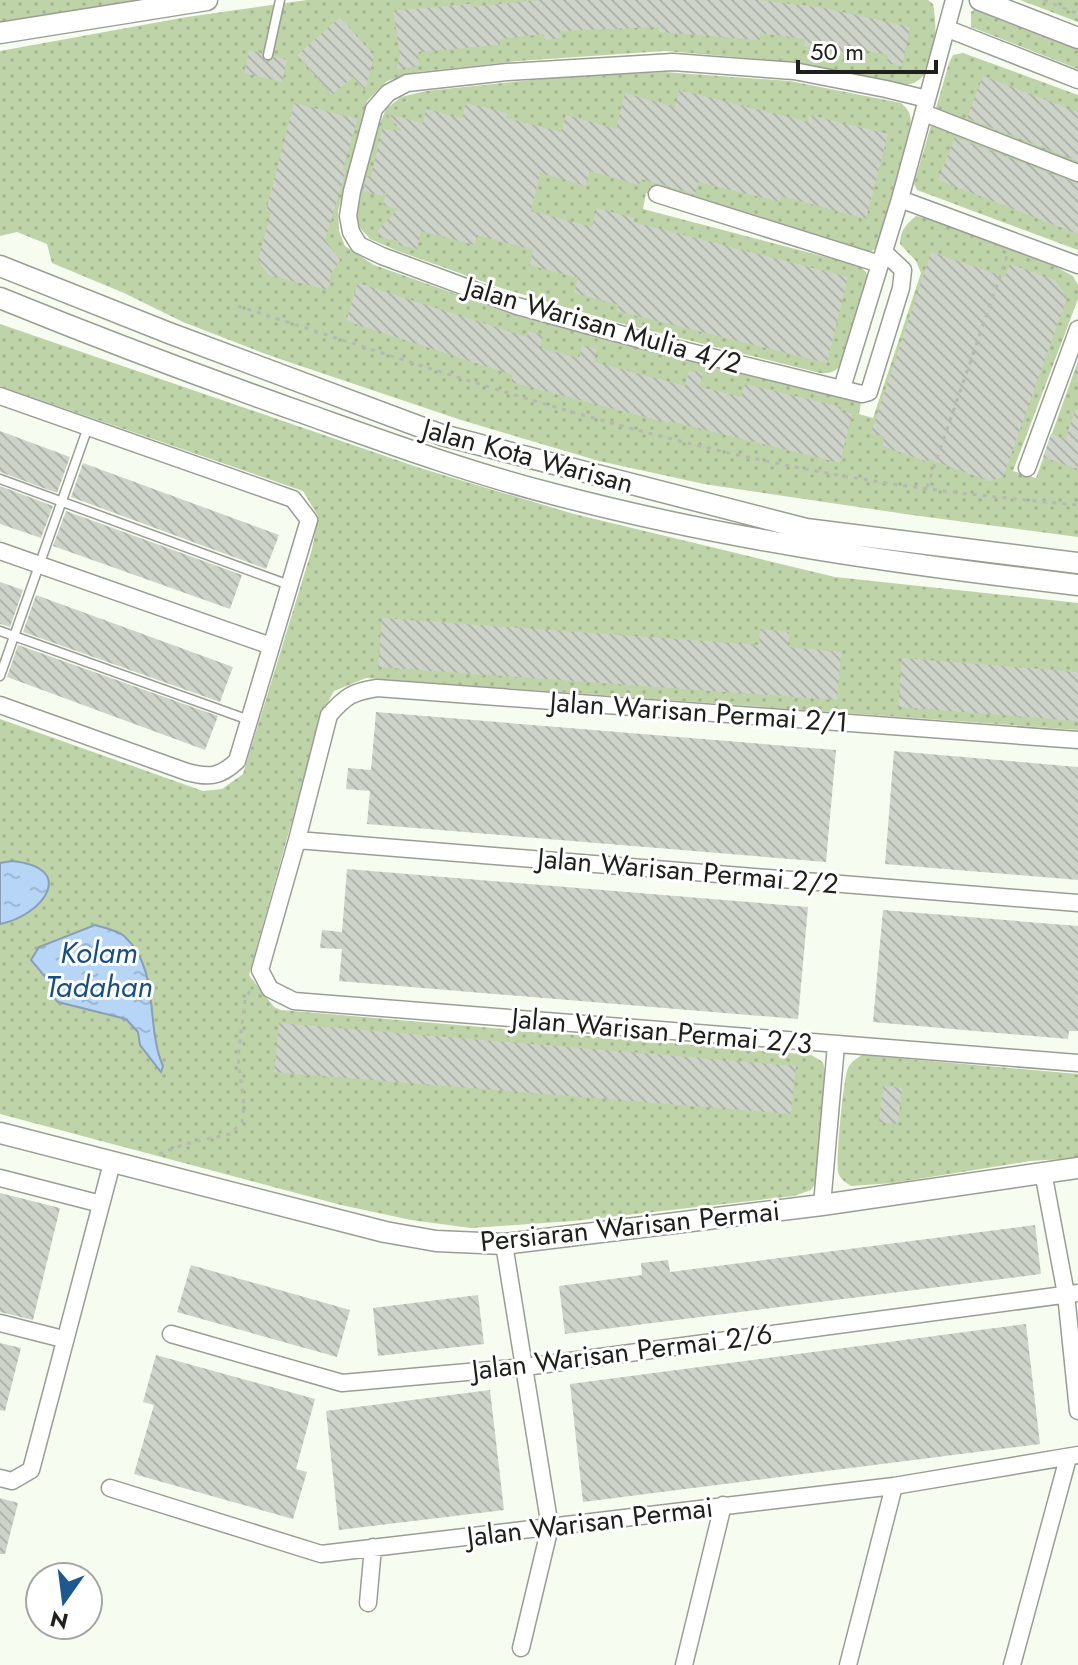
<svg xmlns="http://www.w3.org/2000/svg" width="1078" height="1665" viewBox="0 0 1078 1665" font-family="Jost,sans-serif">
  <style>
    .grass { fill: url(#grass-dots) }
    .water { fill: url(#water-ripples); stroke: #889fb5; stroke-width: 2 }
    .building { fill: url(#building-back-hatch) }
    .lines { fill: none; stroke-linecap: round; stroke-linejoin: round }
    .service-casing { stroke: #999e94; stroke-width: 11 }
    .minor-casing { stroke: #999e94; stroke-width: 19 }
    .tertiary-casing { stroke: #999e94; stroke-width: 23 }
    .path { stroke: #b5b9b0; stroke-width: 3; stroke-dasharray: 4 6; stroke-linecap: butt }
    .service { stroke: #fff; stroke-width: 8 }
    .minor { stroke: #fff; stroke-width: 16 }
    .tertiary { stroke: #fff; stroke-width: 20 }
    .labels { text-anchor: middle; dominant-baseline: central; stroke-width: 6; stroke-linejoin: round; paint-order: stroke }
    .street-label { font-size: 28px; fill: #1e201c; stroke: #fff }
    .water-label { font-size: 30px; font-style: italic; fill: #184f82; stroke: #fff }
  </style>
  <defs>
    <pattern id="grass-dots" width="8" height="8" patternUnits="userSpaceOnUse" patternTransform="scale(2)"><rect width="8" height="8" fill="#bed3a7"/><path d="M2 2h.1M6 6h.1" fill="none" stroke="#a3b58f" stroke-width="1.8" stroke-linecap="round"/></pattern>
    <pattern id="water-ripples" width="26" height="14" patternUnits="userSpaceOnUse" patternTransform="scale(2)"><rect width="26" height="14" fill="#b6d5f7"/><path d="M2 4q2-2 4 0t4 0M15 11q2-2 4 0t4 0" fill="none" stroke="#9cb7d3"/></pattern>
    <pattern id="building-back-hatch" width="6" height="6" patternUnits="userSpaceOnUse" patternTransform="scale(2)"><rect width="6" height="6" fill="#cdd3c8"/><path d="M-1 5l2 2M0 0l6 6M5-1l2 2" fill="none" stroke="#b0b5ab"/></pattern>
  </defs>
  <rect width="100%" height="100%" fill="#f7fcf1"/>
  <path class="grass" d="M0,0H140L0,22Z
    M307,0H928L933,4C938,29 938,83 905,85L795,62L665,51L518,61L418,72L387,81L367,101L338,211L339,231L345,246L374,265L521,317L861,403L859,414L873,418L921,273L916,261L900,244C900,231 906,224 916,216L929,219L1051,264L1073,276L1078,285V299L1013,471L1036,478L1078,361V537L912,515L704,484L599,461L461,420L271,356L183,322L124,293L52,263L47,244L17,232L0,236V51L187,17Z
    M1020,0H1078V22Z
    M975,9L1078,48V69L971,27V12Z
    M963,53L1078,95V250L917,190L914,184L949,63L953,55Z
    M664,72L790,81L901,103C910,111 912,116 910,128L877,248L868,253L646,193L643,209L860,266L866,272L868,280L844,362C837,371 831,374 820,373L616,322L501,288L398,251L370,239L360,228L357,217L360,194L377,130L386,109L401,97L426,91L550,78Z
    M0,324L420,468L574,514L835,577L1078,603V730L366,678L334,691L322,713L249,975L274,1007L281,1010L811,1055L823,1062L826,1077L817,1181L811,1190L794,1196L573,1221L471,1228L411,1220L341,1205L0,1114V719L203,791L222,789L243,774L312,549L318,516L303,491L0,386Z
    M862,1055L1078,1074V1158L1030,1161L893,1183L851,1186C846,1183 840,1179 838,1172C836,1161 843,1079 848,1068C851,1062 856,1059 862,1055Z"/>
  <path class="water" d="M12,861C79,868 42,916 0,924V863Z
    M95,925C104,928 117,930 124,936C161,969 145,1026 163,1066L161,1072L140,1045L138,1032L126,1019L58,1002L53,997V986L31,960L39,947Z"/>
  <path class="building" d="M540,0H757L824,8L910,27L902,66L887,63L888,55L844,46L842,54L828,50V48L804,46L805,39L760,33V40L659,32V27L560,31L561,38L544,40V34L500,39V45L418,52L419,66L397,69L400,55L393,11L470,4L471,7Z
    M340,17L374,56L365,90L353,77L332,95L297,55Z
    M249,50L261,53L266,62L271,61L275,56L287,60L282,82L244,73Z
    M983,76L1078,112V161L967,118Z
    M679,90L808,122L809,115L888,134L866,219L781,196L780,202L698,182L695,194L641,179L639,185L590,171L586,186L540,173L531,211L592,227L597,208L634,218L633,222L848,277L827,363L617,311L619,305L574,293L578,278L529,265L533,250L477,235L475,245L421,231L417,249L398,245L399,241L382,238L377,231L398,209L383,205L388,190L382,196L363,191L367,176L371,177L382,129L402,131L387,114L423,123L426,109L462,118L466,103L507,113L506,118L561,132L566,115L616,129L625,93L675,107Z
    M294,103L357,119L343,170L346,171L325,240L340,260L331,274L328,290L268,275L258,260L271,212L266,211Z
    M955,137L1078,184V234L938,180Z
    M931,252L1005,277L1010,264L1055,280L1067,298L1003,477L989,481L929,459L928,462L882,446L884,437L871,433Z
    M358,283L527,337L528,331L543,335L540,348L579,358L582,345L597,349L594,362L685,386L689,370L703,373L700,387L741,397L745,384L841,407L840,412L852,414L840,463L669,421L668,423L511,382L513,375L346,321Z
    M1076,409L1078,410V469L1043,457L1051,434L1065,439Z
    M0,431L70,457L57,493L0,472Z
    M83,463L279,535L266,569L71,497Z
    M0,486L53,506L41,538L0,524Z
    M66,511L242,575L230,609L53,546Z
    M0,582L23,590L10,627L0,624Z
    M36,595L233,667L220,702L23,632Z
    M382,618L759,645L760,629L789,632L788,647L841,652L837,700L378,667Z
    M18,645L218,716L205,750L7,677Z
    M902,658L1078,672V721L898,707Z
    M376,712L836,750L826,862L367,824L370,791L346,789L348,768L371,770Z
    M894,751L1078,767V880L885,864Z
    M347,869L808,907L798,1019L339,981L342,949L320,948L322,930L342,932Z
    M883,910L1078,926V1031H1069L1068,1039L873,1022Z
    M279,1023L796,1066L791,1114L274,1072Z
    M883,1086L902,1088L898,1124L879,1122Z
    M0,1193L60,1208L33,1320L0,1312Z
    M1035,1225L1041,1274L565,1334L559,1286L642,1275L641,1263L668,1260L670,1272Z
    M191,1265L350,1310L337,1357L177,1312Z
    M478,1295L484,1344L378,1356L373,1308Z
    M1026,1324L1040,1444L583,1502L570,1384Z
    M0,1343L21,1348L5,1411L0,1410Z
    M156,1355L315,1399L296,1469L307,1472L293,1519L134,1474L154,1405L143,1402Z
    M490,1390L504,1510L339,1530L326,1411Z
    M0,1498L18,1503L5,1554H0Z"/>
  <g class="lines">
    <defs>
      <path id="service" d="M268,55L280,0
        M0,479L289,585
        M0,631L249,720
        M0,676L88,427"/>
      <path id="minor" d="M948,29L1078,80
        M924,113L1078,173
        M657,194L880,264
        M900,199L1078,265
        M884,252L903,270L901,288L869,392L862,394L646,341L517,306L382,256L359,245L351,232L348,216L352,191L374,109L388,93L407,83L507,72L673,62L794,71L886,89L927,99
        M842,388L900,199L954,0
        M0,396L293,499L309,520L237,761C220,777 209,778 187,772L0,705
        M1027,468L1078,329
        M0,551L271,646
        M1078,740L377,688C352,692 346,696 329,715L297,840L260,970L270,989L294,1001L1078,1063
        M297,840L1078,903
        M1043,1172L1066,1294L1078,1411
        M0,1178L101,1204
        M822,1205L836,1045
        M504,1244L550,1527L521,1648
        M0,1323L63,1339
        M171,1334L342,1383L525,1367L1078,1293
        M0,1478L12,1481L31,1470L112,1163
        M110,1488L321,1554L894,1486L1078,1455
        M368,1603L373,1547
        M684,1665L723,1505
        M848,1665L894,1486
        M1012,1665L1068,1458"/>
      <path id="tertiary" d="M980,0L1078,38
        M0,33L207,0
        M0,266L169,333L442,435L806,529L1078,563
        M0,298C103,340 207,379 312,416C391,444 471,473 553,494C726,540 901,564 1078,585
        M0,1133L385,1232L436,1241L504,1244L822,1205L1078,1168"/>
    </defs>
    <use href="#service" class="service-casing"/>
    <use href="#minor" class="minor-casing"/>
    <use href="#tertiary" class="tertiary-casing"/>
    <path class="path" d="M1044,0L1078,14
      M238,306C439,371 641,442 850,477C925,490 1002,498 1078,505
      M927,487L1007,256
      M159,1154L185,1144L230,1134L242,1122L244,1107L238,1057L245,1000L251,988"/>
    <use href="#service" class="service"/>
    <use href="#minor" class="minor"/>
    <use href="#tertiary" class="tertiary"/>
  </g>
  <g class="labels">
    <g class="street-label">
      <text transform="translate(603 325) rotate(16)">Jalan Warisan Mulia 4/2</text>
      <text transform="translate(528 456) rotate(15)">Jalan Kota Warisan</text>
      <text transform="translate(699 712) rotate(4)">Jalan Warisan Permai 2/1</text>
      <text transform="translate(688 871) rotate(5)">Jalan Warisan Permai 2/2</text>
      <text transform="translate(662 1031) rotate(5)">Jalan Warisan Permai 2/3</text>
      <text transform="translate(630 1226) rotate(-6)">Persiaran Warisan Permai</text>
      <text transform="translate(622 1352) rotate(-7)">Jalan Warisan Permai 2/6</text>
      <text transform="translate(590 1522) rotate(-7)">Jalan Warisan Permai</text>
    </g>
    <g class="water-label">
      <text x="99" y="952">Kolam<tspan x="99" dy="34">Tadahan</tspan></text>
    </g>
  </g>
  <g transform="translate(64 1601) rotate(194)"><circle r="38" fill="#ffffff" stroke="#a5a6a4" stroke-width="2"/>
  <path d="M0-6L14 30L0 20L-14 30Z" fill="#1d588f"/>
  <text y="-12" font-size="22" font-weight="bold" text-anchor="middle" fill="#1e201c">N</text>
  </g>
  <path d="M798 60v12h138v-12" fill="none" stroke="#1e201c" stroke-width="4"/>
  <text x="810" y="60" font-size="24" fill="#1e201c" stroke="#ffffff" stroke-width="6" paint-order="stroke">50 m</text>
</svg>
